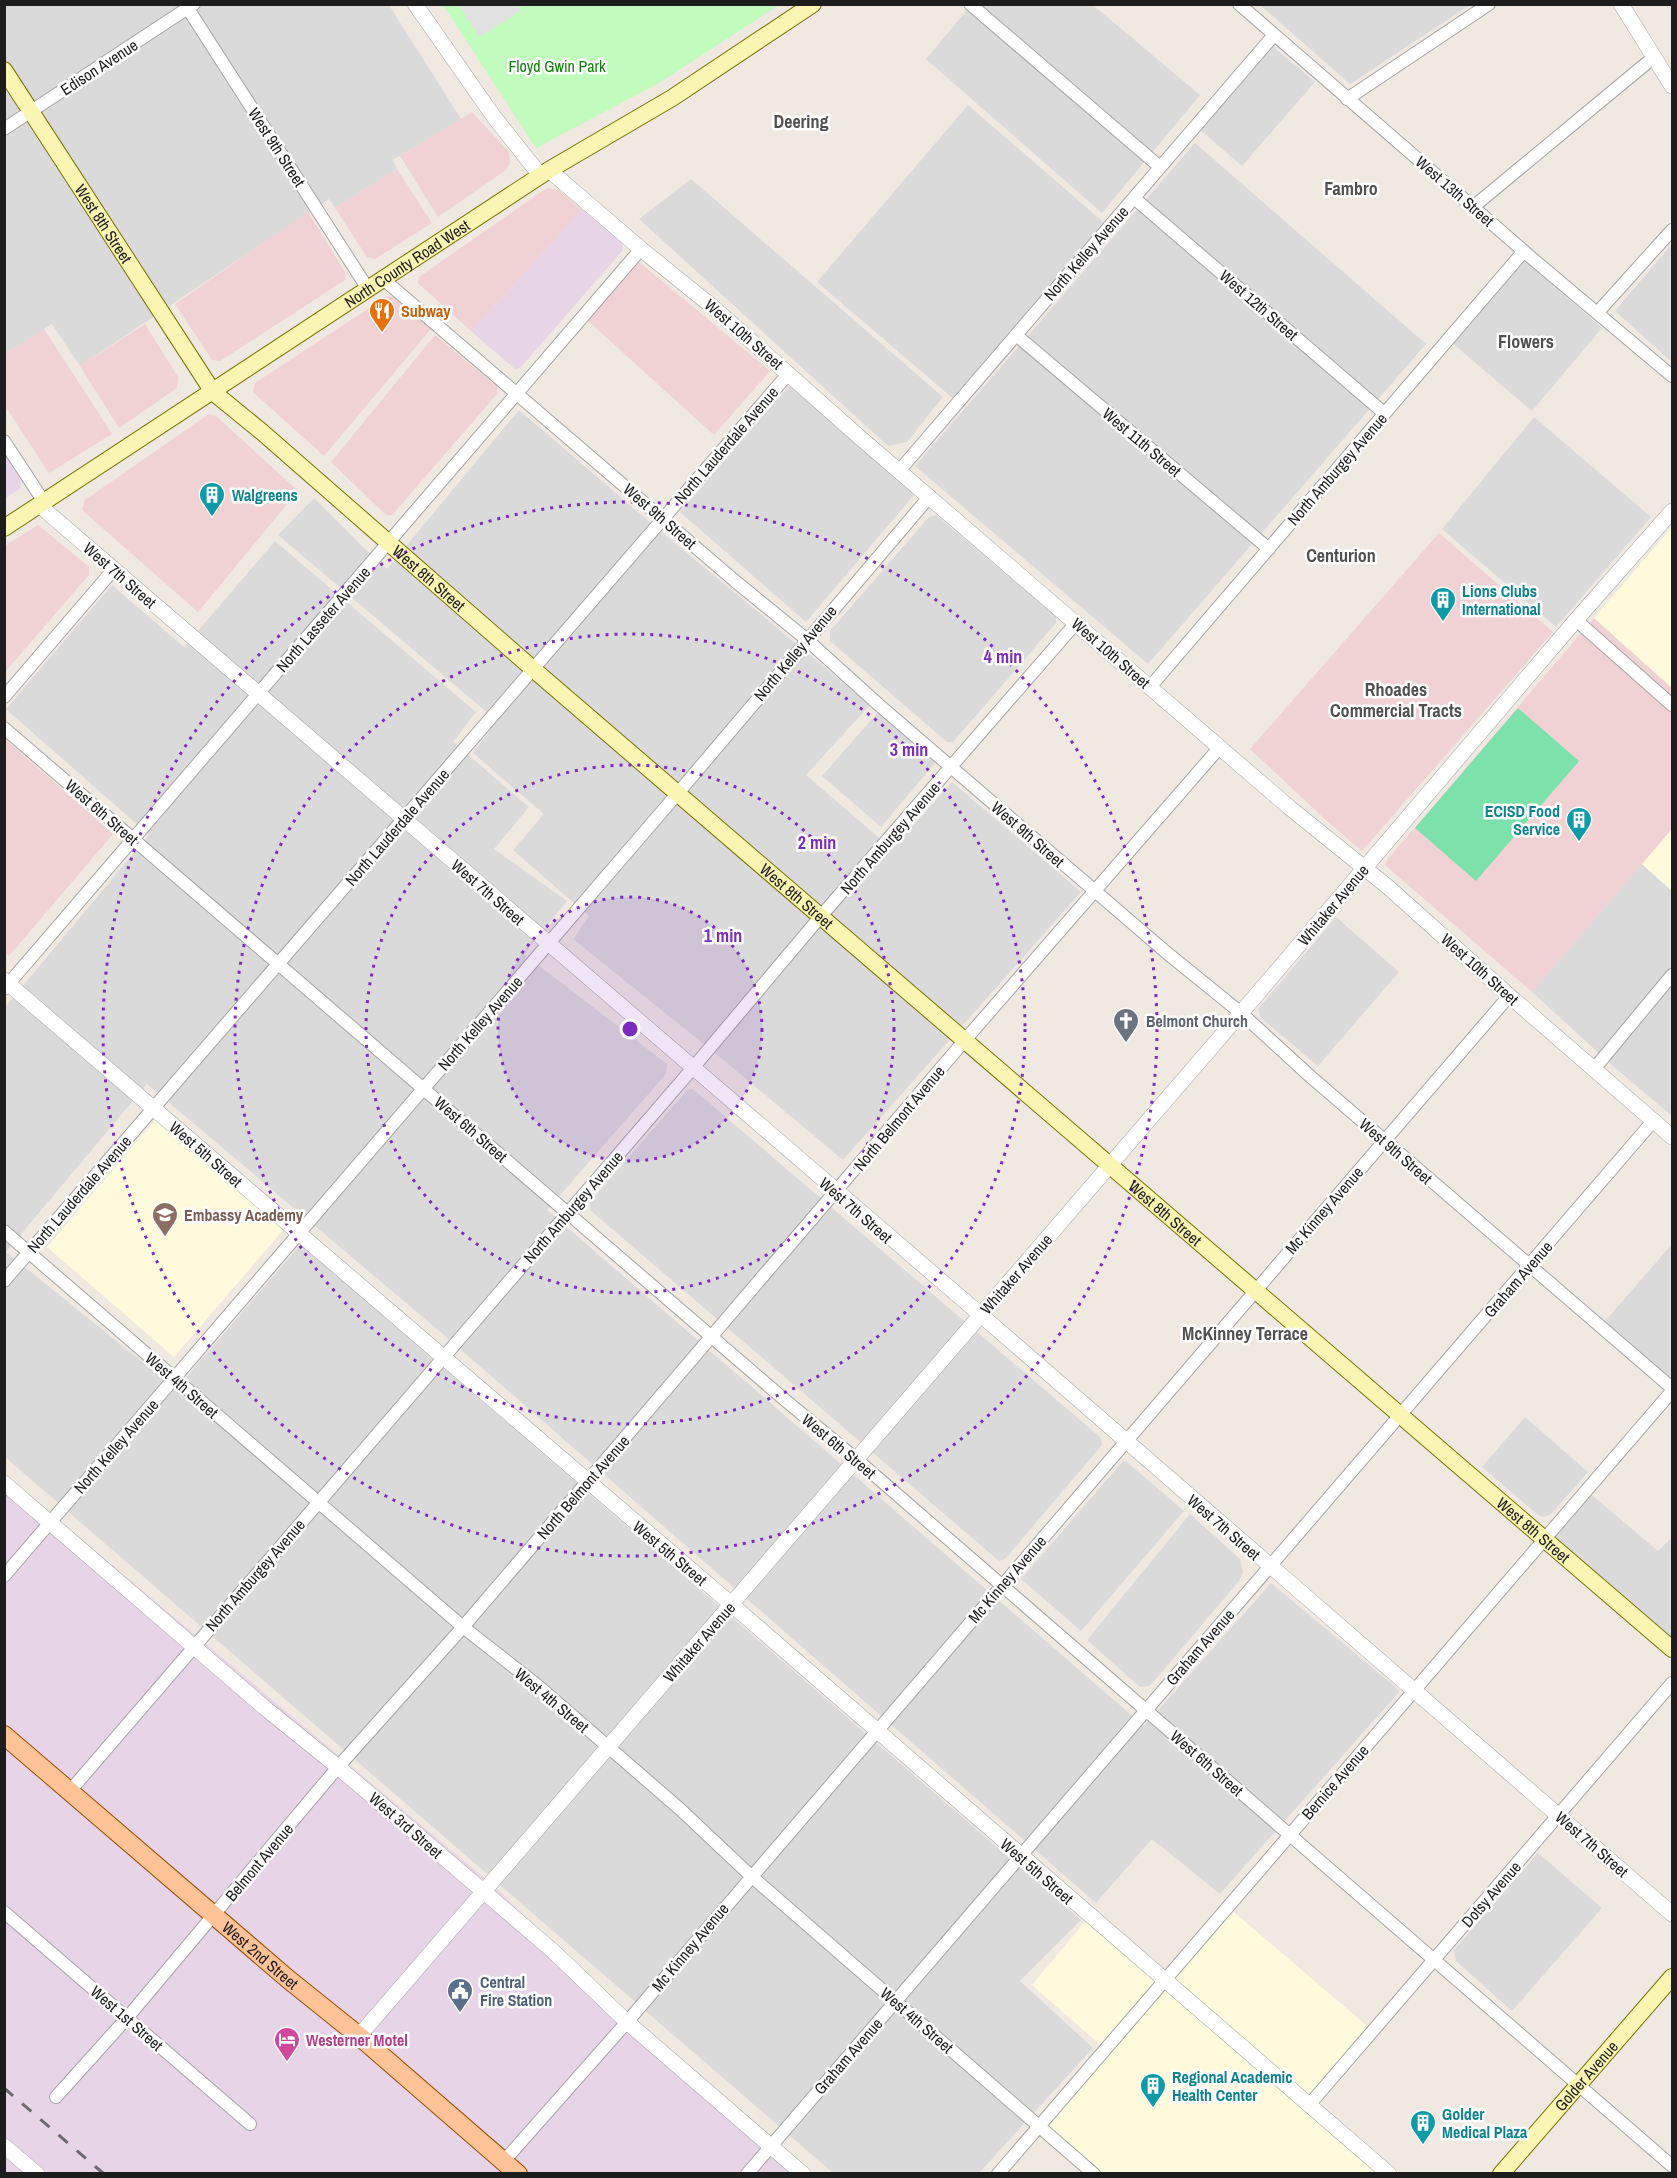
<svg xmlns="http://www.w3.org/2000/svg" width="1677" height="2178" viewBox="0 0 1677 2178" font-family="'Archivo Narrow',sans-serif">
  <style>
    .residential { fill: #dbdada }
    .commercial { fill: #f0d1d4 }
    .industrial { fill: #e8d4e7 }
    .education { fill: #fffadb }
    .park { fill: #c1fbbd }
    .pitch { fill: #7de1ac }
    .parking { fill: #e1e1e1 }
    .lines { fill: none; stroke-linecap: round; stroke-linejoin: round }
    .minor-casing { stroke: #a4a4a4; stroke-width: 14 }
    .tertiary-casing { stroke: #a4a4a4; stroke-width: 16 }
    .secondary-casing { stroke: #777201; stroke-width: 18 }
    .primary-casing { stroke: #964e00; stroke-width: 20 }
    .minor { stroke: #fff; stroke-width: 12 }
    .tertiary { stroke: #fff; stroke-width: 15 }
    .secondary { stroke: #fbf5b4; stroke-width: 16 }
    .primary { stroke: #ffc397; stroke-width: 18 }
    .rail { stroke: #6b6b6b; stroke-width: 3; stroke-dasharray: 12 12; stroke-linecap: butt }
    .ring { fill: none; stroke: #7b2cbf; stroke-width: 3; stroke-dasharray: 3 6 }
    .labels { text-anchor: middle; dominant-baseline: central; stroke-width: 5; stroke-linejoin: round; paint-order: stroke }
    .park-label { font-size: 16px; fill: #0f7e08; stroke: #fff }
    .street-label { font-size: 16px; fill: #1d1d1d; stroke: #fff }
    .food-label { font-size: 16px; font-weight: bold; fill: #c56008; stroke: #fff; text-anchor: start }
    .culture-label { font-size: 16px; font-weight: bold; fill: #0d838f; stroke: #fff; text-anchor: start }
    .worship-label { font-size: 16px; font-weight: bold; fill: #5b616d; stroke: #fff; text-anchor: start }
    .education-label { font-size: 16px; font-weight: bold; fill: #785e54; stroke: #fff; text-anchor: start }
    .service-label { font-size: 16px; font-weight: bold; fill: #4e5e75; stroke: #fff; text-anchor: start }
    .hotel-label { font-size: 16px; font-weight: bold; fill: #b23c85; stroke: #fff; text-anchor: start }
    .neighbourhood-label { font-size: 18px; font-weight: bold; fill: #505050; stroke: #fff }
    .centre { fill: #7b2cbf; stroke: #fff; stroke-width: 3 }
    .ring-label { font-size: 18px; text-anchor: middle; font-weight: bold; fill: #7b2cbf; stroke: #fff; stroke-width: 5; stroke-linejoin: round; paint-order: stroke }
  </style>
  <rect width="100%" height="100%" fill="#efe9e2"/>
  <path class="residential" d="M5,5H389L461,119L393,160L397,169L335,208L329,199L80,366L52,324L5,354Z
    M971,5H1093L1200,95L1102,213L926,59Z
    M1260,5H1470L1350,84Z
    M1270,44L1315,82L1242,166L1198,128Z
    M968,105L1109,227L957,402L817,282Z
    M1195,143L1426,344L1148,664L915,466Z
    M691,179L943,397L907,442L888,446L639,219Z
    M1672,244V362L1615,311Z
    M1522,258L1602,328L1532,411L1451,342Z
    M790,385L914,495L806,622L680,512Z
    M519,410L646,519L870,705L806,775L892,849L952,782L1081,892L843,1160L721,1058L573,939L589,916L513,850L544,814L473,753L497,721L278,535L314,498L364,548L387,569Z
    M1534,417L1651,517L1556,627L1442,529Z
    M936,515L1056,617V623L953,742H947L830,641V631L929,517Z
    M275,541L476,712L453,742L529,807L494,849L567,901L524,954L667,1064L666,1074L547,1210L1144,1726L1271,1583L1400,1691L1220,1894L1152,1839L1096,1903L444,1335L147,1084L6,1252L176,1389L301,1244L1081,1920L1020,1981L1093,2048L979,2173H833L5,1457V1007L149,835L6,709L112,585L184,647Z
    M878,712L935,763L881,827L822,776Z
    M1642,864L1672,891V1116L1614,1067L1532,992Z
    M1336,917L1399,972L1318,1066L1261,1018L1258,1009Z
    M693,1089L1101,1438L1102,1445L1005,1559L999,1561L590,1210V1202L687,1090Z
    M1672,1244V1388L1600,1327Z
    M1525,1417L1588,1472L1551,1514L1544,1517L1538,1515L1482,1467Z
    M1123,1461L1127,1462L1184,1511L1081,1631L1021,1579Z
    M1587,1491L1658,1551L1672,1537V1654L1543,1542Z
    M1190,1514L1240,1559L1243,1572L1239,1581L1150,1686L1140,1687L1087,1640Z
    M1538,1853L1602,1908L1512,2011L1456,1961L1454,1950Z"/>
  <path class="commercial" d="M472,112L509,152L510,163L506,170L438,217L400,156Z
    M397,169L432,223L375,259L367,257L335,208Z
    M547,188L559,190L582,210L471,331L418,283L419,277Z
    M308,212L345,272V280L220,361L212,360L175,304Z
    M639,262L770,371L714,435L587,320Z
    M393,296L431,329L324,456L253,392L255,383L386,297Z
    M145,324L178,377L177,388L119,428L80,366Z
    M44,329L112,434L49,473L4,404L5,354Z
    M435,335L497,387V394L392,515H386L331,462Z
    M209,414L216,416L298,491L198,612L82,510L85,500Z
    M38,525L89,567V575L5,672V546Z
    M1439,533L1553,632L1362,851L1327,821L1250,749Z
    M1594,618L1672,688V829L1532,992L1385,865L1387,860Z
    M5,739L113,834L9,956L4,952Z"/>
  <path class="industrial" d="M582,210L622,242L623,250L520,368L515,369L471,331Z
    M5,455L21,481L20,489L5,498Z
    M4,1474L503,1894L628,2023L803,2173H5Z"/>
  <path class="education" d="M1672,527V688L1594,618Z
    M1672,829V891L1642,864Z
    M156,1119L284,1229L174,1357L47,1247Z
    M1228,1907L1373,2031L1309,2105L1389,2173H1094L1039,2126L1105,2049L1032,1985L1090,1916L1165,1980Z"/>
  <path class="park" d="M443,5H779L659,83L536,148Z"/>
  <path class="pitch" d="M1518,708L1579,761L1476,881L1415,828Z"/>
  <path class="parking" d="M459,5H517L521,11L479,37Z"/>
  <g class="lines">
    <defs>
      <path id="minor" d="M185,4L368,289
        M970,4L1160,167
        M1239,4L1534,260L1672,376
        M1347,99L1489,4
        M4,129L194,4
        M1134,198L1384,413
        M1473,207L1654,57
        M383,279L735,581L806,639L879,705L1167,953L1241,1013L1311,1077L1672,1388
        M1598,312L1672,230
        M1016,335L1269,549
        M4,441L44,502
        M899,471L1274,35
        M1576,620L1672,705
        M1150,687L1524,251
        M4,697L114,569
        M4,728L785,1400L856,1459L1672,2166
        M4,989L641,249
        M1594,1069L1672,975
        M4,1231L463,1627L537,1685L681,1810L751,1876L1094,2174
        M4,1281L789,373
        M4,1576L678,793L930,496
        M70,1791L692,1069L821,916L1076,623
        M4,1912L250,2124
        M56,2097L127,2018L338,1767L463,1627L965,1040L1220,747
        M1309,2105L1672,1683
        M504,2161L627,2022L1509,996
        M747,2174L1654,1120
        M998,2174L1672,1391"/>
      <path id="tertiary" d="M415,4L494,117L540,175
        M1621,4L1672,86
        M549,170L641,249L714,308L857,435L1290,808L1388,887L1513,999L1672,1137
        M39,505L981,1315L1672,1914
        M4,980L731,1604L1389,2174
        M4,1483L265,1708L338,1767L483,1891L554,1952L627,2022L803,2174
        M359,2036L1241,1013L1576,620L1672,511
        M4,2146L37,2174"/>
      <g id="secondary">
        <path id="s1" d="M4,70L213,392L262,432L533,669L1672,1649"/>
        <path id="s2" d="M4,528L549,170L672,98L813,4"/>
        <path id="s3" d="M1501,2174L1672,1977"/>
      </g>
      <g id="primary">
        <path id="s4" d="M4,1735L288,1979L359,2036L518,2174"/>
      </g>
    </defs>
    <use href="#minor" class="minor-casing"/>
    <use href="#tertiary" class="tertiary-casing"/>
    <use href="#secondary" class="secondary-casing"/>
    <use href="#primary" class="primary-casing"/>
    <use href="#minor" class="minor"/>
    <use href="#tertiary" class="tertiary"/>
    <use href="#secondary" class="secondary"/>
    <use href="#primary" class="primary"/>
    <path class="rail" d="M4,2088L104,2174"/>
  </g>
  <circle cx="630" cy="1029" r="132" fill="#7b2cbf" fill-opacity=".12"/>
  <g class="ring">
    <circle cx="630" cy="1029" r="132"/>
    <circle cx="630" cy="1029" r="264"/>
    <circle cx="630" cy="1029" r="395"/>
    <circle cx="630" cy="1029" r="527"/>
  </g>
  <defs>
    <symbol id="restaurant-pin" viewBox="-11 -11 22 30"><path d="M0 17L-7.5 6A9.5 9.5 0 1 1 7.5 6Z" fill="#e8710a" stroke="#fff"/><path d="M-5-6h1v4h1v-4h1v4h1v-4h1v5L-1.5 .5V6h-2V.5L-5-1ZM5-6V6H3V1.5H1.5Q1.5-4 5-6Z" fill="#fff"/></symbol>
    <symbol id="building-pin" viewBox="-11 -11 22 30"><path d="M0 17L-7.5 6A9.5 9.5 0 1 1 7.5 6Z" fill="#0f9aa8" stroke="#fff"/><path d="M-4-6H4V6H1V3H-1V6H-4ZM-2.5-4.3h1.7v1.8h-1.7ZM.8-4.3h1.7v1.8H.8ZM-2.5-1h1.7V.8h-1.7ZM.8-1h1.7V.8H.8Z" fill="#fff"/></symbol>
    <symbol id="church-pin" viewBox="-11 -11 22 30"><path d="M0 17L-7.5 6A9.5 9.5 0 1 1 7.5 6Z" fill="#6b7280" stroke="#fff"/><path d="M-1.2-6h2.4v3.5h3.3v2.4h-3.3V6h-2.4V-.1h-3.3v-2.4h3.3Z" fill="#fff"/></symbol>
    <symbol id="school-pin" viewBox="-11 -11 22 30"><path d="M0 17L-7.5 6A9.5 9.5 0 1 1 7.5 6Z" fill="#8d6e63" stroke="#fff"/><path d="M0-5L7-2L0 1L-7-2ZM-4 1L0 2.5L4 1V4Q0 6-4 4Z" fill="#fff"/></symbol>
    <symbol id="civic-pin" viewBox="-11 -11 22 30"><path d="M0 17L-7.5 6A9.5 9.5 0 1 1 7.5 6Z" fill="#5c6f8a" stroke="#fff"/><path d="M-.6-6.5H3V-4.5H.6V-3L4-1V1h2V6H-6V1h2V-1L-.6-3ZM-1.2 2.5V6h2.4V2.5Z" fill="#fff"/></symbol>
    <symbol id="hotel-pin" viewBox="-11 -11 22 30"><path d="M0 17L-7.5 6A9.5 9.5 0 1 1 7.5 6Z" fill="#d1479c" stroke="#fff"/><path d="M-6-4.5h1.5V1H6V5H4.5V3h-9V5H-6ZM-4 0a1.8 1.8 0 1 1 3.6 0ZM.5 0V-2.5h3Q6-2.5 6 0Z" fill="#fff"/></symbol>
  </defs>
  <g fill-rule="evenodd">
    <use href="#restaurant-pin" x="367" y="296" width="30" height="40"/>
    <use href="#building-pin" x="197" y="480" width="30" height="40"/>
    <use href="#building-pin" x="1428" y="585" width="30" height="40"/>
    <use href="#building-pin" x="1564" y="805" width="30" height="40"/>
    <use href="#church-pin" x="1111" y="1006" width="30" height="40"/>
    <use href="#school-pin" x="150" y="1200" width="30" height="40"/>
    <use href="#civic-pin" x="445" y="1976" width="30" height="40"/>
    <use href="#hotel-pin" x="272" y="2025" width="30" height="40"/>
    <use href="#building-pin" x="1138" y="2071" width="30" height="40"/>
    <use href="#building-pin" x="1408" y="2108" width="30" height="40"/>
  </g>
  <g class="labels">
    <g class="park-label">
      <text x="557" y="66">Floyd Gwin Park</text>
    </g>
    <g class="street-label">
      <text transform="translate(99 67) rotate(-33)">Edison Avenue</text>
      <text transform="translate(277 147) rotate(57)">West 9th Street</text>
      <text transform="translate(1455 191) rotate(41)">West 13th Street</text>
      <text stroke="none"><textPath href="#s1" startOffset="183">West 8th Street</textPath></text>
      <text transform="translate(1086 253) rotate(-49)">North Kelley Avenue</text>
      <text stroke="none"><textPath href="#s2" startOffset="482">North County Road West</textPath></text>
      <text transform="translate(1259 305) rotate(41)">West 12th Street</text>
      <text transform="translate(744 334) rotate(41)">West 10th Street</text>
      <text transform="translate(1142 442) rotate(40)">West 11th Street</text>
      <text transform="translate(726 445) rotate(-49)">North Lauderdale Avenue</text>
      <text transform="translate(1337 469) rotate(-49)">North Amburgey Avenue</text>
      <text transform="translate(660 516) rotate(41)">West 9th Street</text>
      <text transform="translate(120 575) rotate(41)">West 7th Street</text>
      <text stroke="none"><textPath href="#s1" startOffset="669">West 8th Street</textPath></text>
      <text transform="translate(323 619) rotate(-49)">North Lasseter Avenue</text>
      <text transform="translate(795 653) rotate(-50)">North Kelley Avenue</text>
      <text transform="translate(1111 653) rotate(41)">West 10th Street</text>
      <text transform="translate(102 812) rotate(41)">West 6th Street</text>
      <text transform="translate(397 827) rotate(-49)">North Lauderdale Avenue</text>
      <text transform="translate(1028 834) rotate(41)">West 9th Street</text>
      <text transform="translate(890 838) rotate(-49)">North Amburgey Avenue</text>
      <text transform="translate(488 892) rotate(41)">West 7th Street</text>
      <text stroke="none"><textPath href="#s1" startOffset="1155">West 8th Street</textPath></text>
      <text transform="translate(1333 905) rotate(-50)">Whitaker Avenue</text>
      <text transform="translate(1480 969) rotate(42)">West 10th Street</text>
      <text transform="translate(480 1023) rotate(-49)">North Kelley Avenue</text>
      <text transform="translate(899 1118) rotate(-50)">North Belmont Avenue</text>
      <text transform="translate(471 1129) rotate(41)">West 6th Street</text>
      <text transform="translate(1396 1151) rotate(41)">West 9th Street</text>
      <text transform="translate(206 1154) rotate(41)">West 5th Street</text>
      <text transform="translate(79 1194) rotate(-49)">North Lauderdale Avenue</text>
      <text transform="translate(573 1207) rotate(-49)">North Amburgey Avenue</text>
      <text transform="translate(856 1210) rotate(41)">West 7th Street</text>
      <text transform="translate(1324 1210) rotate(-49)">Mc Kinney Avenue</text>
      <text stroke="none"><textPath href="#s1" startOffset="1641">West 8th Street</textPath></text>
      <text transform="translate(1016 1274) rotate(-49)">Whitaker Avenue</text>
      <text transform="translate(1518 1279) rotate(-49)">Graham Avenue</text>
      <text transform="translate(182 1385) rotate(41)">West 4th Street</text>
      <text transform="translate(116 1446) rotate(-49)">North Kelley Avenue</text>
      <text transform="translate(839 1446) rotate(40)">West 6th Street</text>
      <text transform="translate(583 1487) rotate(-49)">North Belmont Avenue</text>
      <text transform="translate(1224 1527) rotate(41)">West 7th Street</text>
      <text stroke="none"><textPath href="#s1" startOffset="2127">West 8th Street</textPath></text>
      <text transform="translate(670 1553) rotate(40)">West 5th Street</text>
      <text transform="translate(255 1575) rotate(-49)">North Amburgey Avenue</text>
      <text transform="translate(1007 1579) rotate(-49)">Mc Kinney Avenue</text>
      <text transform="translate(699 1642) rotate(-49)">Whitaker Avenue</text>
      <text transform="translate(1200 1647) rotate(-49)">Graham Avenue</text>
      <text transform="translate(552 1700) rotate(40)">West 4th Street</text>
      <text transform="translate(1207 1763) rotate(41)">West 6th Street</text>
      <text transform="translate(1335 1782) rotate(-49)">Bernice Avenue</text>
      <text transform="translate(406 1825) rotate(41)">West 3rd Street</text>
      <text transform="translate(1592 1844) rotate(41)">West 7th Street</text>
      <text transform="translate(259 1862) rotate(-50)">Belmont Avenue</text>
      <text transform="translate(1037 1871) rotate(41)">West 5th Street</text>
      <text transform="translate(1491 1894) rotate(-49)">Dotsy Avenue</text>
      <text transform="translate(690 1947) rotate(-50)">Mc Kinney Avenue</text>
      <text stroke="none"><textPath href="#s4" startOffset="338">West 2nd Street</textPath></text>
      <text transform="translate(127 2018) rotate(41)">West 1st Street</text>
      <text transform="translate(917 2020) rotate(41)">West 4th Street</text>
      <text transform="translate(848 2056) rotate(-49)">Graham Avenue</text>
      <text stroke="none"><textPath href="#s3" startOffset="130">Golder Avenue</textPath></text>
    </g>
    <g class="food-label">
      <text x="401" y="311">Subway</text>
    </g>
    <g class="culture-label">
      <text x="232" y="495">Walgreens</text>
      <text x="1462" y="591">Lions Clubs<tspan x="1462" dy="18">International</tspan></text>
      <text x="1560" y="811" text-anchor="end">ECISD Food<tspan x="1560" dy="18">Service</tspan></text>
      <text x="1172" y="2077">Regional Academic<tspan x="1172" dy="18">Health Center</tspan></text>
      <text x="1442" y="2114">Golder<tspan x="1442" dy="18">Medical Plaza</tspan></text>
    </g>
    <g class="worship-label">
      <text x="1146" y="1021">Belmont Church</text>
    </g>
    <g class="education-label">
      <text x="184" y="1215">Embassy Academy</text>
    </g>
    <g class="service-label">
      <text x="480" y="1982">Central<tspan x="480" dy="18">Fire Station</tspan></text>
    </g>
    <g class="hotel-label">
      <text x="306" y="2040">Westerner Motel</text>
    </g>
    <g class="neighbourhood-label">
      <text x="801" y="121">Deering</text>
      <text x="1351" y="188">Fambro</text>
      <text x="1526" y="341">Flowers</text>
      <text x="1341" y="555">Centurion</text>
      <text x="1396" y="689">Rhoades<tspan x="1396" dy="21">Commercial Tracts</tspan></text>
      <text x="1245" y="1333">McKinney Terrace</text>
    </g>
  </g>
  <circle cx="630" cy="1029" r="9" class="centre"/>
  <g class="ring-label">
    <text x="1003" y="663">4 min</text>
    <text x="909" y="756">3 min</text>
    <text x="817" y="849">2 min</text>
    <text x="723" y="942">1 min</text>
  </g>
  <rect width="1677" height="2178" fill="none" stroke="#1d1d1d" stroke-width="12"/>
</svg>
